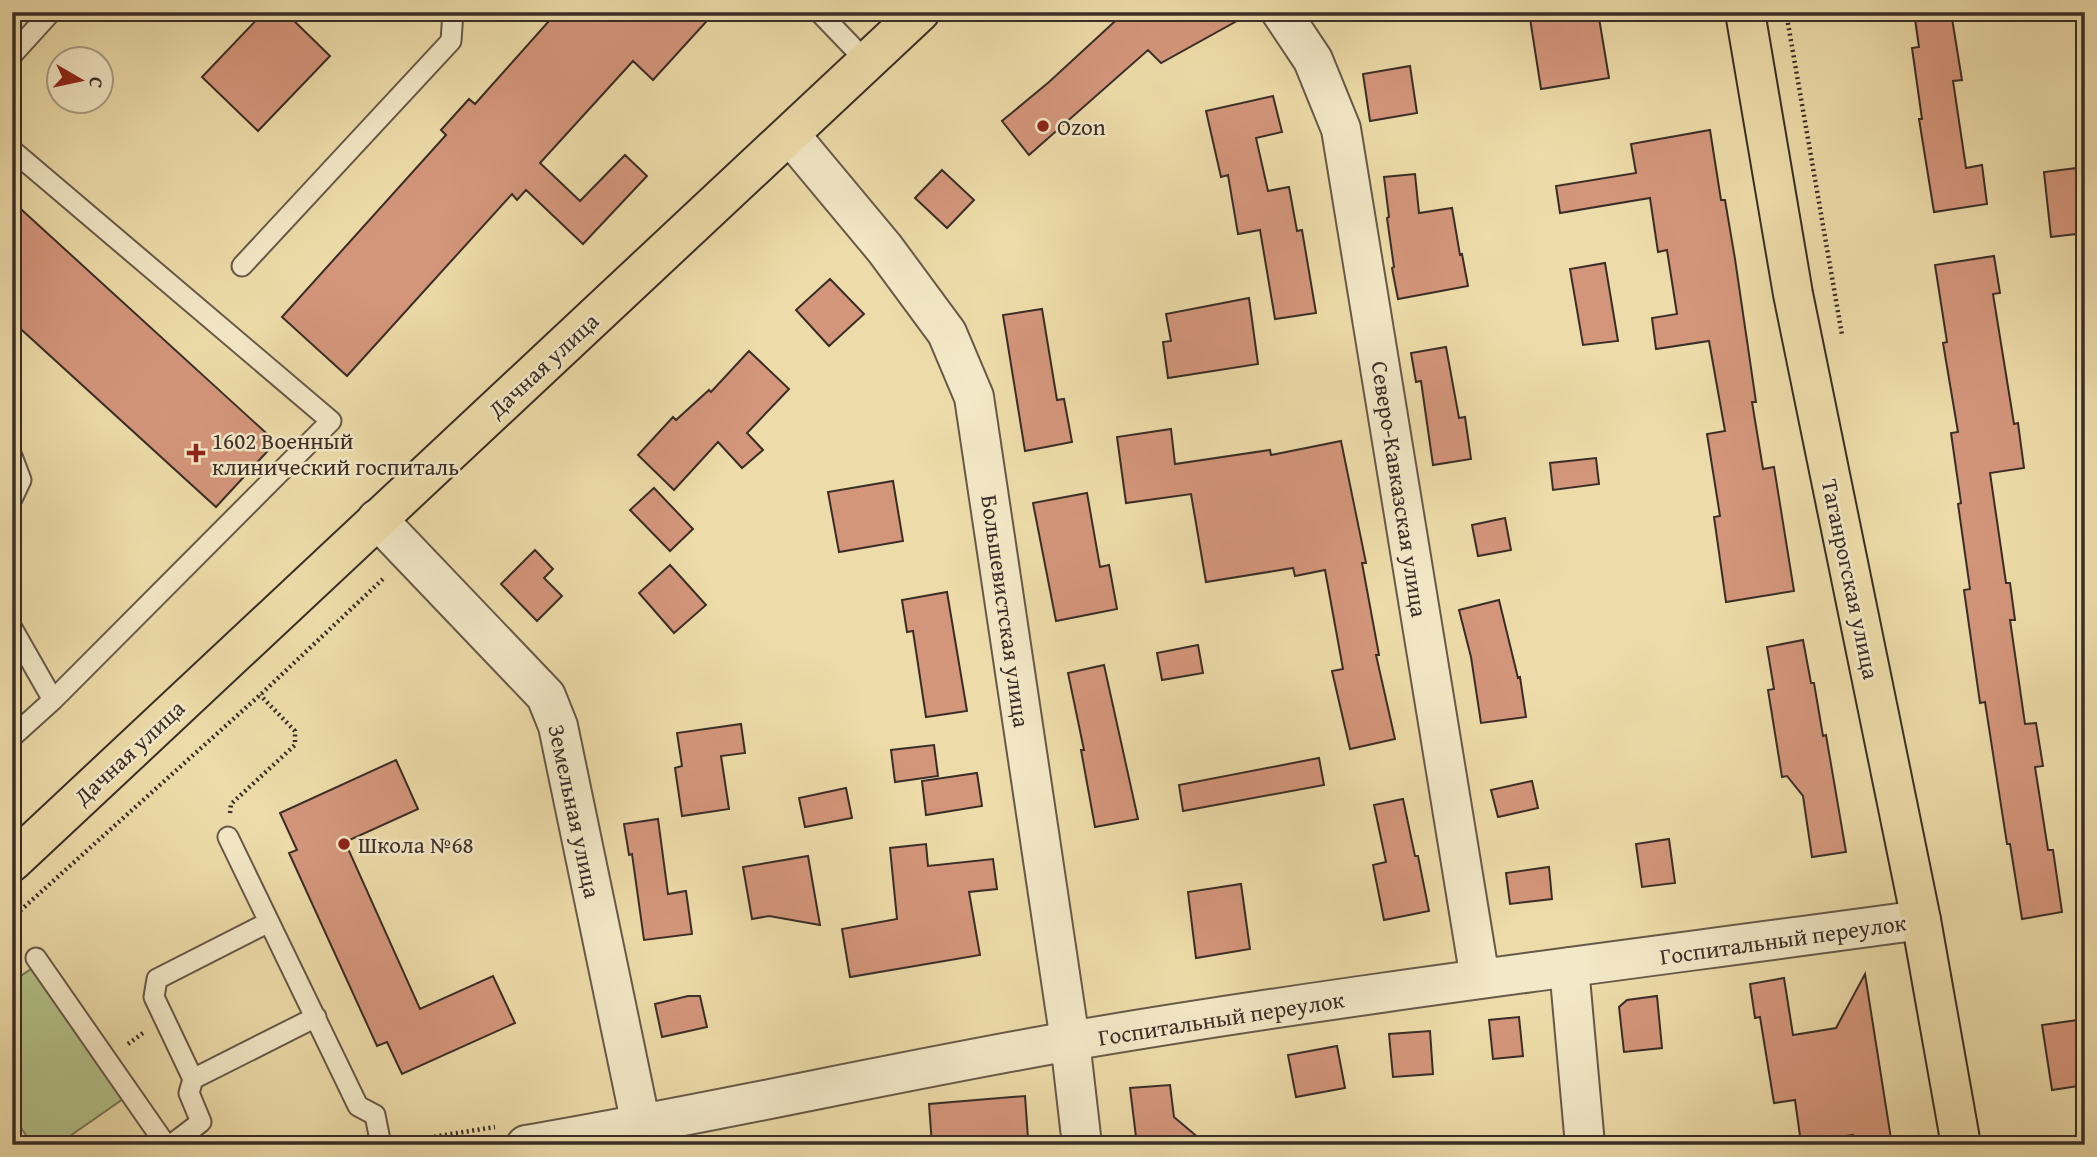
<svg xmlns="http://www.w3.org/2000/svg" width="2097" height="1157" viewBox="0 0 2097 1157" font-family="'Gentium Book Plus',serif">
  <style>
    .green { fill: #b4c28b; stroke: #777859; stroke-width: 2 }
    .building { fill: #d4967b; stroke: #3a2d27; stroke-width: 2 }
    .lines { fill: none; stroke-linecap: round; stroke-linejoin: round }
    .service-casing { stroke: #675948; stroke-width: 23 }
    .minor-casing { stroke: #675948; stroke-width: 42 }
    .primary-casing { stroke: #3a2d27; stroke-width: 42 }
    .path { stroke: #3a2d27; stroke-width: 4.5; stroke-dasharray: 2 3.5; stroke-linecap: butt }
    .service { stroke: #f3e8c7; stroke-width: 19 }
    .minor { stroke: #f3e8c7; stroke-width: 38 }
    .primary { stroke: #eddca9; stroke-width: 38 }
    .poi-dot { fill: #8f2418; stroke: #f3e8c7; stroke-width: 2.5 }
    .labels { text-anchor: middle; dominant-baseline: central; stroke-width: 5; stroke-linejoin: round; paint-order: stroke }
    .poi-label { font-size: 23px; fill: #3a2d27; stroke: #f3e8c7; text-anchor: start }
    .street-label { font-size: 23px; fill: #3a2d27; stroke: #f3e8c7 }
  </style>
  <rect width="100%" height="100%" fill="#eddca9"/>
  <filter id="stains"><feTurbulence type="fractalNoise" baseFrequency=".00286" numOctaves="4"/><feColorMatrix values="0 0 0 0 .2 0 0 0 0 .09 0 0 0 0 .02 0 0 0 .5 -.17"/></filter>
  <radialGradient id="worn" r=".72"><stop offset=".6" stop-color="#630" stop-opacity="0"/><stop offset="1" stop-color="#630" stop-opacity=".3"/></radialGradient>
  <path class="green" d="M31,969L123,1099L57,1145H33L12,1115V982Z"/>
  <path class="building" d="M264,12H285L330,56L258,131L202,77Z
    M557,12H715L653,80L633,61L540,163L580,201L625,155L647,176L583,244L526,190L517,200L512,194L347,376L282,317L446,135L441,130L469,99L475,104Z
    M1125,12H1253L1161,63L1148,50L1029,155L1002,121L1049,82Z
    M1529,12H1598L1609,78L1541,89Z
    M1914,12H1951L1962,80L1953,81L1966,168L1982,165L1987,204L1934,212L1919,119H1922L1912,48L1919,47Z
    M1410,66L1417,113L1370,121L1363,74Z
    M1273,96L1282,132L1256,138L1268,191L1289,187L1297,231L1302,230L1316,313L1275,319L1260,230L1238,234L1228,175L1221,177L1206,111Z
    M1710,130L1721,200H1725L1735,259L1756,402H1752L1763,469L1774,467L1794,591L1726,602L1714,517L1720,516L1707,434L1725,431L1709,341L1656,349L1652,318L1677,314L1667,250L1658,252L1650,198L1560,213L1556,186L1636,173L1631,144Z
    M2085,167V233L2051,237L2044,172Z
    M942,170L974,200L947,228L915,198Z
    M1415,174L1419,213L1452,208L1460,255L1462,254L1468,286L1398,299L1392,268L1394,267L1387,218L1389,217L1384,177Z
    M12,201L276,442L216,507L12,321Z
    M1994,256L2000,293L1993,294L2014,424L2018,423L2024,468L1990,473L2006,583H2010L2015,620H2010L2025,724L2036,723L2043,766L2035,767L2048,850H2053L2062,912L2022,919L2010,844H2007L1985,702L1980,703L1964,590L1970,589L1958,504L1961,503L1951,433L1958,432L1943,343L1947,342L1935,265Z
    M1605,263L1618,341L1583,345L1570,269Z
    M830,279L864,314L829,346L796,310Z
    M1249,298L1258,364L1168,378L1163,342L1171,341L1166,314Z
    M1042,309L1057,400L1064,399L1072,442L1025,451L1003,315Z
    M1446,347L1459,418L1465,417L1471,459L1433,465L1421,381L1416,382L1411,353Z
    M749,351L789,389L747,433L763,450L742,468L718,442L674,490L638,455L673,417L676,420L709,390L711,392Z
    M1171,429L1175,464L1270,450L1271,455L1341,441L1366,563H1362L1379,655H1376L1395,739L1350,749L1332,671L1343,669L1325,570L1295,576L1293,568L1206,582L1191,494L1126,503L1117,437Z
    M1596,458L1599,484L1553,490L1550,463Z
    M893,481L903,541L839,552L828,492Z
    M654,488L693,529L670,551L630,510Z
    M1087,493L1100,567L1109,565L1117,609L1056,621L1033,503Z
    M1505,518L1511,550L1478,556L1472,525Z
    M535,550L553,569L544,578L562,596L537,621L501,584Z
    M670,565L706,605L674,633L639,593Z
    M947,592L967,711L926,717L913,631L907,632L902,600Z
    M1499,600L1518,678L1520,677L1526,717L1481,723L1471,657L1459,610Z
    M1803,640L1811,683H1814L1823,736L1826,735L1846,852L1812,857L1803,796L1787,776L1782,777L1768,690L1774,689L1767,647Z
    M1198,645L1203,673L1162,680L1157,653Z
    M1104,665L1138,819L1095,827L1081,750H1084L1068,673Z
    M741,724L745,753L721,756L729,809L682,816L675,768L682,766L677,733Z
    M934,745L938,776L895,782L891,750Z
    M1319,758L1324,785L1183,811L1179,785Z
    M396,760L418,809L345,842L420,1009L493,976L515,1023L402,1074L387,1042L377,1046L289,853L297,850L280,813Z
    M977,773L982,806L926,815L922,781Z
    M1532,781L1538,808L1498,817L1491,790Z
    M846,788L852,818L805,827L799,798Z
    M1403,799L1415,856H1418L1429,911L1384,920L1373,865L1386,862L1374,805Z
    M658,819L668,894L686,891L692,934L644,940L632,854L629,855L624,824Z
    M1669,839L1675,883L1642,887L1636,844Z
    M926,844L928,866L993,859L997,889L969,892L980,955L850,977L842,929L897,919L890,848Z
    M808,856L820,925L769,916L752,919L743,867Z
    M1549,867L1552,899L1510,904L1506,873Z
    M1241,884L1250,949L1196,958L1188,892Z
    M1865,974L1892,1145H1855L1853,1135L1801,1143L1795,1100L1774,1103L1760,1017L1755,1018L1750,984L1784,978L1793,1035L1836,1028Z
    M688,996H700L707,1027L662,1037L655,1004Z
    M1657,996L1662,1048L1624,1052L1619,1007L1627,1000Z
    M1519,1017L1523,1056L1493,1059L1489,1020Z
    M2085,1019V1085L2052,1090L2042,1025Z
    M1430,1031L1433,1074L1393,1077L1389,1034Z
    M1337,1046L1345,1088L1296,1097L1288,1055Z
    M1170,1085L1174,1117L1207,1145H1137L1130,1088Z
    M1025,1096L1028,1138L932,1145L929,1104Z"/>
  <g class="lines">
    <defs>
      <path id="service" d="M819,12L868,63
        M12,55L51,12
        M12,150L331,421L53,700L12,737
        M242,266L451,41L453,12
        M12,456L21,480L12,499
        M12,628L53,700
        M228,837L358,1106L375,1115L381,1145
        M36,958L166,1145
        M193,1079L154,997L157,979L269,922
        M171,1145L201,1122L189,1093L193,1079L316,1017"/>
      <path id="minor" d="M1281,12L1313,60L1341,129L1480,979
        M790,135L885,249L947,333L974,397L1070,1041L1082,1145
        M377,519L546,696L558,726L641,1125
        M1569,967L1585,1145
        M526,1145C708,1114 888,1073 1070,1041C1352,993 1637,959 1921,920"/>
      <path id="primary" d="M1745,12L1793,294L1921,920L1961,1145
        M12,862L920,12"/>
    </defs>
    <use href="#service" class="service-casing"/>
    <use href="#minor" class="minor-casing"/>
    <use href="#primary" class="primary-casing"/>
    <path class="path" d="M1786,12L1842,335
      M230,813L231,804L295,745V731L260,695
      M12,918L260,695L384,578
      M128,1044L143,1033
      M407,1141L495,1127"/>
    <use href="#service" class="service"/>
    <use href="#minor" class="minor"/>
    <use href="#primary" class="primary"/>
  </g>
  <g class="poi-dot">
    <circle cx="1043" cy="126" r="7"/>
    <path d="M192.5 442.5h7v7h7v7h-7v7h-7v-7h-7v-7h7z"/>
    <circle cx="344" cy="844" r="7"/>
  </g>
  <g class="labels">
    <g class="poi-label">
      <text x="1057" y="126">Ozon</text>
      <text x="212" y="440">1602 Военный<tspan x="212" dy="26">клинический госпиталь</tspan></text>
      <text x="358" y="844">Школа №68</text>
    </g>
    <g class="street-label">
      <text transform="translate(543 365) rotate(-43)">Дачная улица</text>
      <text transform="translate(1400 489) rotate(81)">Северо-Кавказская улица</text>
      <text transform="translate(1851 579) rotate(78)">Таганрогская улица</text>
      <text transform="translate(1006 611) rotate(82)">Большевистская улица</text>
      <text transform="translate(129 752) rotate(-43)">Дачная улица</text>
      <text transform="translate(575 811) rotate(78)">Земельная улица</text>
      <text transform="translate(1783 939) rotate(-8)">Госпитальный переулок</text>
      <text transform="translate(1221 1018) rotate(-9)">Госпитальный переулок</text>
    </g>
  </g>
  <rect width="2097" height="1157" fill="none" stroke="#eddca9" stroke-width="42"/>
  <rect x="14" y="14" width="2069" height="1129" fill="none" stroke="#3a2d27" stroke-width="3.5"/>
  <rect x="21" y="21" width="2055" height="1115" fill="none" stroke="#3a2d27" stroke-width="2"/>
  <g transform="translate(80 80) rotate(99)"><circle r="33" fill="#f3e8c7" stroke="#a99d87" stroke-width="2"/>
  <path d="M0-5L12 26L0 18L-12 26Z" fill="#8f2418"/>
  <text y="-10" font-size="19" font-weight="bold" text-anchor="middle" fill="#3a2d27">С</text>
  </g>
  <rect width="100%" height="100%" filter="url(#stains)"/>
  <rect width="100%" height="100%" fill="url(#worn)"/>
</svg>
